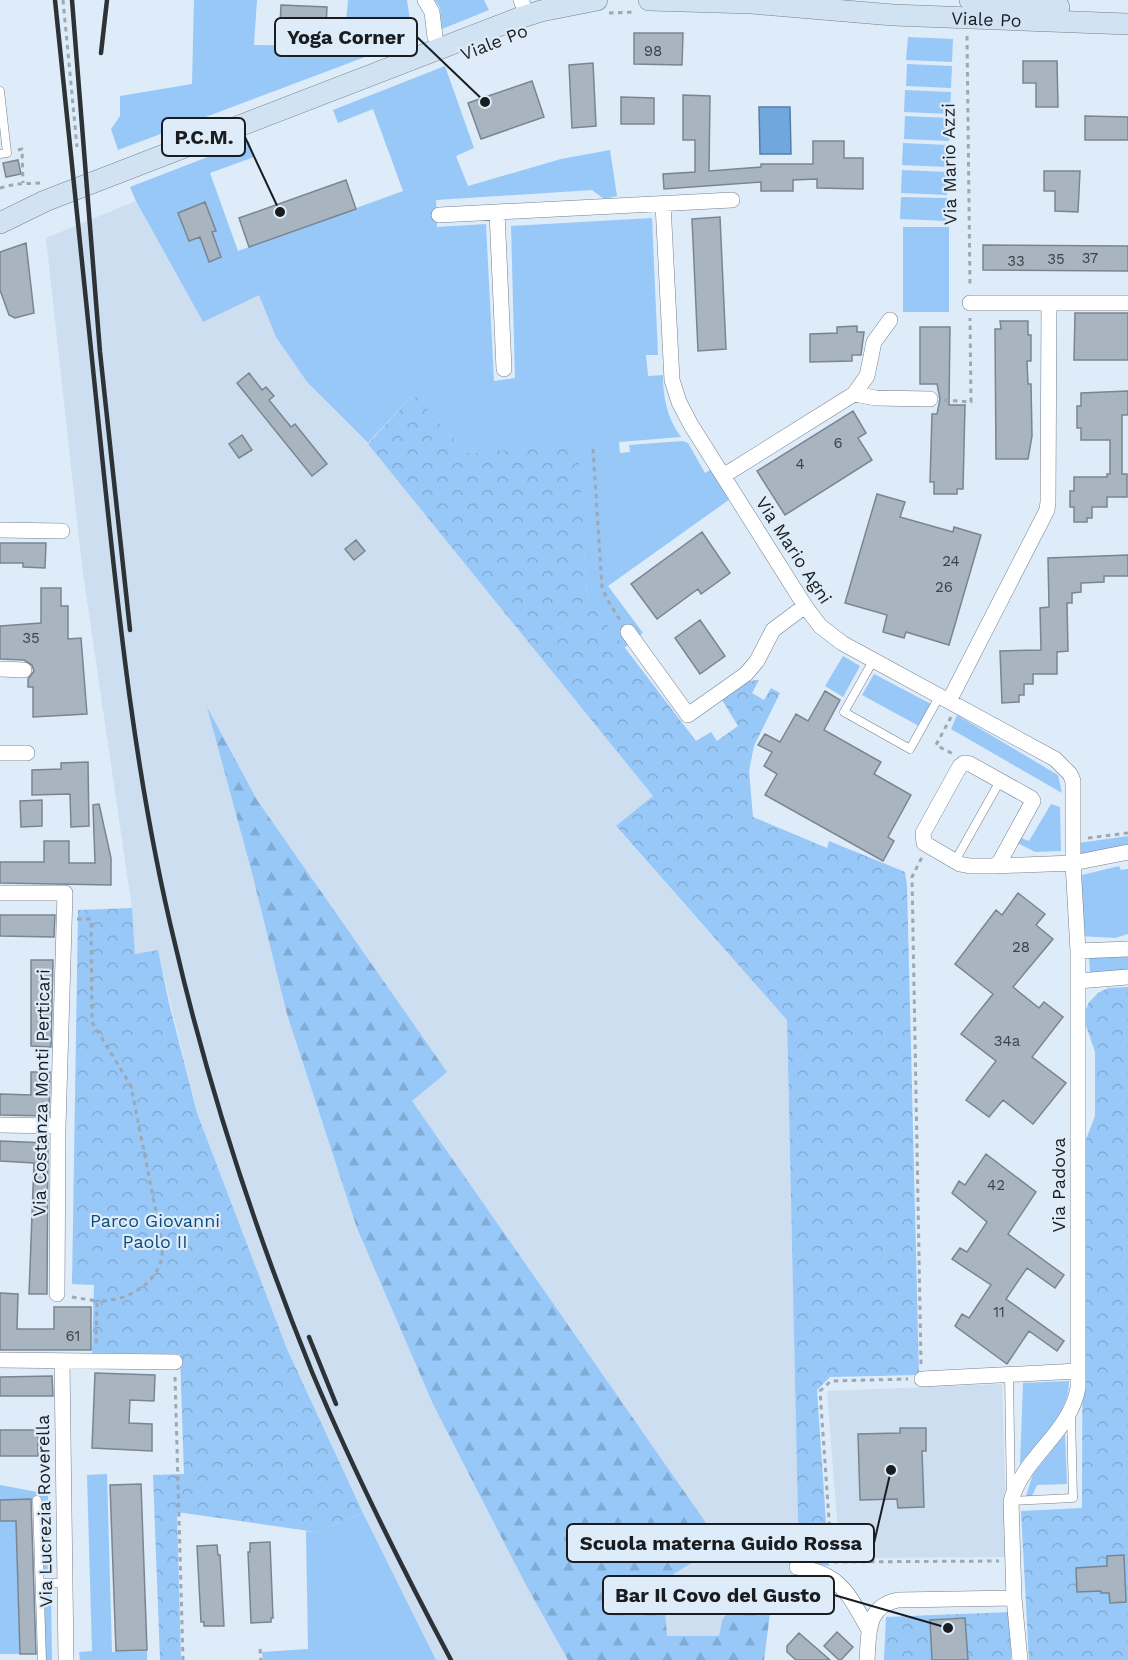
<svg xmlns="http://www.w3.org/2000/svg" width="1128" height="1660" viewBox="0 0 1128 1660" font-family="'Work Sans',sans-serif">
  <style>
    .built { fill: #ccdef0 }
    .grass { fill: #97c8f8 }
    .forest { fill: url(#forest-firs) }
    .park { fill: url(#park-crowns) }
    .water { fill: #70a8dd; stroke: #567ea5; stroke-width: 1.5 }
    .building { fill: #a8b4c0; stroke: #798590; stroke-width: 1.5 }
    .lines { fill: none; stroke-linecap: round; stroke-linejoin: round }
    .lane-casing { stroke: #75808b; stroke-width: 9 }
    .street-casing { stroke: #75808b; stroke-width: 16 }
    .secondary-casing { stroke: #75808b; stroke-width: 22 }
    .path { stroke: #9ea8b2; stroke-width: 3; stroke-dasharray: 4.5 4.5; stroke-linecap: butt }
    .lane { stroke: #fff; stroke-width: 8 }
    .street { stroke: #fff; stroke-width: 15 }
    .secondary { stroke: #d1e2f2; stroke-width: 21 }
    .rail { stroke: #2d3237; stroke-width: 4.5 }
    .labels { text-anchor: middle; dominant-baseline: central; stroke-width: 4.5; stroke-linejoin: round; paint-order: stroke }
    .number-label { font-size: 15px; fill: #3d4349 }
    .street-label { font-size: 18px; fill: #191d21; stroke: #deebf8 }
    .park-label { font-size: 18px; fill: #0c4c7d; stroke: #deebf8 }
    .leader { fill: none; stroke: #191d21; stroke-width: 2 }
    .callout-dot { fill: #191d21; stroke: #deebf8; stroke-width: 2 }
    .callout { fill: #deebf8; stroke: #191d21; stroke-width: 2 }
    .callout-label { font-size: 20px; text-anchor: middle; font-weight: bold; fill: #191d21 }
  </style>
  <defs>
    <pattern id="forest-firs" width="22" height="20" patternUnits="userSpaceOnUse" patternTransform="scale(1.5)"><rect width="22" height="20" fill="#97c8f8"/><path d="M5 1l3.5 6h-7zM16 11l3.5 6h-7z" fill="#82abd4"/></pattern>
    <pattern id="park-crowns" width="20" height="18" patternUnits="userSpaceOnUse" patternTransform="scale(1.5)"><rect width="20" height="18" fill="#97c8f8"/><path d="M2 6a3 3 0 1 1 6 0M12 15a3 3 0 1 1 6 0" fill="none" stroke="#82abd4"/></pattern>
  </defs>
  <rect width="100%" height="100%" fill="#deebf8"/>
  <path class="built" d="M136,201L203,322L259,294L276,337L307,382L368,444L653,796L616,827L787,1020L799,1562L794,1580L775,1574L764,1660H436L363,1513L287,1349L197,1113L158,951L135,954L132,908L82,566L46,238Z
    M1002,1384L1007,1557L840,1558L827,1391Z"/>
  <path class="grass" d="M194,0H257L254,45L344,46L348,0H407L413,39L118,150L111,129L120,116V96L192,84Z
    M435,0H484L489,10L442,29L440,8Z
    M908,37L953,39L952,62L906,60Z
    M907,64L952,66L951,88L906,86Z
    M445,66L474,148L456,156L468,186L561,159L610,150L617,196L604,199L592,190L436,200L437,227L486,224L494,381L515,378L511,226L652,218L658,355H646L648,376L663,375C663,398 667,418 681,437L619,442L620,453L630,452L629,445L683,441L688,443L705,473L712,469L730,499L608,586L643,633L624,648L587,598L577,447L467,453L416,398L409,399L368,443L307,382L276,337L259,295L203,322L136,201L130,187L249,141L254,157L210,173L238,251L403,191L373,109L338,123L333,110Z
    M905,90L951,92L950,114L904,112Z
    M905,116L950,118L949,141L904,139Z
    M903,143L948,145L947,167L902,165Z
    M902,170L948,172L947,195L901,193Z
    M901,197L947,198L946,221L900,219Z
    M903,227H949V312H903Z
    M843,656L860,666L843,697L825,686Z
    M874,674L931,704L919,726L862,695Z
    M957,715L1058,775L1062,793L951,729Z
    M1051,804L1060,807L1061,851L1035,852L1016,842L1019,837L1029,841Z
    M1128,836V845L1078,858V843Z
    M1119,866L1121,870L1128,869V934L1115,938L1080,936L1078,876Z
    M1128,956V970L1090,972L1089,958Z
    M1069,1381C1070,1412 1038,1441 1020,1464L1023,1383Z
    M1065,1434L1067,1484L1037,1485L1032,1496H1026L1033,1474Z
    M107,1474L112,1652L147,1651V1660H80L79,1652L92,1651L87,1475Z
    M0,1485L48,1494L50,1574H44L42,1499L0,1500Z
    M363,1513L436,1660H263L262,1652L308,1649L306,1531L316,1532Z
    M0,1521H16L20,1654H0Z
    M44,1593H51L52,1660H45Z"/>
  <path class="forest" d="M207,707L257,800L447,1072L412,1101L706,1523L692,1533L706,1554L675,1573L663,1585L667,1636H719C720,1632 721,1625 722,1621C729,1606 750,1599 765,1600L770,1613L764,1660H568L526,1585L433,1404L357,1228L287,1014L252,873Z"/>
  <path class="park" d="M416,397L467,453L578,446L587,598L696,741L711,732L717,741L738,726L722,700L748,681L759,680L752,693L764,700L771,688L780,693L754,746L749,771L753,817L827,848L829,841L905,872L907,886L919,1375L830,1377L817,1390L829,1566L799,1562L787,1020L616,826L653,796L368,444L409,399Z
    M132,908L135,954L158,950L169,1003L197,1113L287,1349L363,1513L316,1532L177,1512L181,1660H160L153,1475L184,1474L180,1354L92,1353L94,1285L72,1284L78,910Z
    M1128,987V1660H1029L1021,1511L1082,1508L1083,1147L1095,1116V1052L1083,1017L1089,1002L1098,993L1108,988Z
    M1010,1612L1011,1660H884L886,1617Z"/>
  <path class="water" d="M759,107H790L791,154H760Z"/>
  <path class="building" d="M281,5L327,7L326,27L280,26Z
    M634,33H683L682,65L634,64Z
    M1023,61H1057L1058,107H1036V83H1023Z
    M593,63L596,126L572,128L569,65Z
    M532,81L544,117L481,139L468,103Z
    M683,95L710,96L709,171L761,167V164H813V141H844V158H863V189L817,188V179L793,180V191H761V182L664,189L663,174L695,172V140H683Z
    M621,97L654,98V124H621Z
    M1085,116L1128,117V140H1085Z
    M18,160L21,174L6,177L3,163Z
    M1044,171H1080L1078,212L1055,211V191H1044Z
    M346,180L356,209L249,247L239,218Z
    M205,202L216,231L212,232L221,257L209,262L200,237L189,241L178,213Z
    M720,217L726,349L698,351L692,219Z
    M26,243L34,313L15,318L9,315L0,290V252Z
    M983,245L1128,246V271L983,270Z
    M1075,313H1128V360H1074Z
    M1000,321H1028V335H1031V361H1027L1028,384H1031L1032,436L1028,459H996L995,329H1001Z
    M857,326V332H864L861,355H852V361L810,362V334L837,333V327Z
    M920,327H950L949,405H965L963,489H957V494H934V482H930L932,414H937L940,399L937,384H920Z
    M249,373L262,390L266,387L274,396L269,400L291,427L295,424L327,464L312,476L237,383Z
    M1128,391V415H1122V474H1127V497H1107V507H1092V518H1087V522H1074V507H1070V491H1074V477H1107V474H1110V440H1081V428H1077V406H1081V393Z
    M853,411L866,433L858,438L872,460L785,515L757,471Z
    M242,435L252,450L239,458L229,444Z
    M877,494L905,502L900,517L953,532L954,527L981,535L949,645L906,632L904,638L883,632L887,615L845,603Z
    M702,532L730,573L701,594L698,589L657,619L631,584Z
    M356,540L365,551L354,560L345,549Z
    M0,543H46L45,568L23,567V563H0Z
    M1128,555V576H1104V582L1081,583V592L1072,593V603H1067L1068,651L1057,652V674H1033V684H1024V695H1019V702L1002,703L1000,651L1041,650L1040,608L1049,607L1048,558Z
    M41,588H61V606H68V639L81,638L87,714L33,717V687H28V679L34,671L32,665L24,660L0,659V626L41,623Z
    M700,620L725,656L700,674L675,638Z
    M825,691L840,700L824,730L881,762L874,774L911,795L888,837L894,841L883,861L765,795L777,774L764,766L772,752L758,745L765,734L780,742L796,714L808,721Z
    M88,762L89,826L71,827L70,794L32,795V770L61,769V763Z
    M42,800V826L21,827L20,801Z
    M99,804L111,858V885L0,883V862H44V841H69V863H95L93,805Z
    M1018,893L1045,914L1036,925L1053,939L1013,987L1039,1008L1044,1002L1063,1017L1032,1057L1066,1083L1033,1124L1003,1100L989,1117L966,1100L996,1061L961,1034L993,994L955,964L996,910L1002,915Z
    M0,915H55L54,937L0,936Z
    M31,960H53L51,1047L31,1046Z
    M31,1072H50L49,1116L0,1115V1094L31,1095Z
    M0,1141L48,1143L47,1294H29L34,1163L0,1161Z
    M986,1154L1036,1192L1008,1234L1064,1275L1055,1288L1027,1268L1006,1299L1064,1341L1057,1351L1029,1331L1007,1364L955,1326L962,1314L969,1318L991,1285L952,1259L960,1248L967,1252L987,1222L952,1193L959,1181L965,1185Z
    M0,1293L18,1294L17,1329H54V1307H91V1350H0Z
    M95,1373L155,1375L154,1401L130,1400L129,1423L152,1424V1451L92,1448Z
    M52,1376L53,1396H0V1377Z
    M900,1428H926V1451H922L924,1507L898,1508L897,1499L860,1500L858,1434L900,1433Z
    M0,1430H38V1456H0Z
    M141,1484L147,1650L116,1651L110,1485Z
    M31,1499L36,1654H20L16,1521H0V1500Z
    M270,1542L273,1618H271V1622L251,1623L248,1552H250V1543Z
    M217,1545L218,1555H220L224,1626H204V1622H201L197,1546Z
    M1124,1555L1126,1602L1110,1603L1109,1593H1101V1591L1077,1592L1076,1568L1107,1566V1556Z
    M965,1618L968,1660H932L930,1620Z
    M837,1632L853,1647L841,1660H839L824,1646Z
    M799,1633L830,1660H796L787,1652V1646Z"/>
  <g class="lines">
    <defs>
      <path id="lane" d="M0,91L7,153L0,154
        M873,661L844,712L910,749L939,697
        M955,861L1000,781
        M1009,1375L1011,1501L1073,1498L1071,1415
        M37,1500L42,1660
        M40,1583H65"/>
      <path id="street" d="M425,0L432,12L435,37
        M521,0L527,15
        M663,204L672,380L679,402L691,425L805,606L820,626L842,643L1055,759L1070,774L1073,781V863L1078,951V1388C1070,1433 1023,1457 1011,1501L1014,1598L1020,1660
        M497,212L504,369
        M439,215L732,200
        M970,303H1128
        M854,394L876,398L930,399
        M723,476L854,394L867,376L874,342L890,320
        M0,530L62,531
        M628,632L688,715L746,674L757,661L773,630L805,606
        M0,669L24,670
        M949,701L1047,510L1048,502L1049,303
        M0,753H27
        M964,763L970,764L1031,798L1033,801L999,863L994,866H970L960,864L924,843L923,833L960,766Z
        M994,866L1073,863L1128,852
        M0,893H65L58,1126L57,1294
        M1078,951L1128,949
        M1078,981L1128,977
        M0,1125L58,1126
        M0,1360L175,1362
        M62,1361L66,1660
        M922,1379L1078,1371
        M797,1567C842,1574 848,1594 869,1630
        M867,1660C869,1633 866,1606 898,1600L1014,1598"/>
      <g id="secondary">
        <path id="s1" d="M649,0L751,3L893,15L1128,24"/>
        <path d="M970,0L1059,7"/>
        <path d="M0,223L45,201L519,18L541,11L597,0"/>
      </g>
    </defs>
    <use href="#lane" class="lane-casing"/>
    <use href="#street" class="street-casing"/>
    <use href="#secondary" class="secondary-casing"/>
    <path class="path" d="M63,0L77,147
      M609,13L635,12
      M967,36L970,287
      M18,150L22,149L23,183
      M0,188L16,184L41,183
      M944,400L971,402L970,318
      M593,449L602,587L607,599L620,620
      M951,717L936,745L953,754
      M1088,838L1128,833
      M77,919H91L92,1022L131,1086L162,1242C162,1248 163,1256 161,1261C153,1288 122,1302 97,1301
      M72,1297L97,1301L96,1347
      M921,1364L912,877L922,857
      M175,1377L183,1660
      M832,1562L820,1391L831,1381L908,1379
      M834,1562L999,1561
      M260,1649L261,1660"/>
    <use href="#lane" class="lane"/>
    <use href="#street" class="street"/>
    <use href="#secondary" class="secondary"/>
    <path class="rail" d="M55,0C71,152 86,304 102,456C119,620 136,784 175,944C209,1090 256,1233 312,1372C353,1470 401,1566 451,1660
      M72,0L100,352L130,630
      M101,53L107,0
      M309,1337L336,1404"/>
  </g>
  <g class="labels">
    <g class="number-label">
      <text x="653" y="51">98</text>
      <text x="1090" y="258">37</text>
      <text x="1056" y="259">35</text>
      <text x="1016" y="261">33</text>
      <text x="838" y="443">6</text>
      <text x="800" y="464">4</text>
      <text x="951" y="561">24</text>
      <text x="944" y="587">26</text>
      <text x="31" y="638">35</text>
      <text x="1021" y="947">28</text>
      <text x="1007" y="1041">34a</text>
      <text x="996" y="1185">42</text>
      <text x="999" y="1312">11</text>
      <text x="73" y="1336">61</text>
    </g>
    <g class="street-label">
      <text stroke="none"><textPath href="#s1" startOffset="338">Viale Po</textPath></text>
      <text transform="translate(494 42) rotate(-21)">Viale Po</text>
      <text transform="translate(949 164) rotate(-91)">Via Mario Azzi</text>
      <text transform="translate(794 550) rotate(57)">Via Mario Agni</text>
      <text transform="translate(41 1093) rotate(-89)">Via Costanza Monti Perticari</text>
      <text transform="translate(1058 1185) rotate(-90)">Via Padova</text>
      <text transform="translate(44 1511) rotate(-91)">Via Lucrezia Roverella</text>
    </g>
    <g class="park-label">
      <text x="155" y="1220">Parco Giovanni<tspan x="155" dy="21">Paolo II</tspan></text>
    </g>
  </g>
  <path class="leader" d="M485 102L417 37M280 212L245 137M891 1470L874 1543M948 1628L834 1595"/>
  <g class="callout-dot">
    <circle cx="485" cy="102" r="6"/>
    <circle cx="280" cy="212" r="6"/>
    <circle cx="891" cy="1470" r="6"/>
    <circle cx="948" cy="1628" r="6"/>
  </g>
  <g class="callout">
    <rect x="275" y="18" width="142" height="38" rx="6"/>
    <rect x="162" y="118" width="83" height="38" rx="6"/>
    <rect x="567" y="1524" width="307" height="38" rx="6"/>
    <rect x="603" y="1576" width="231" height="38" rx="6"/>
  </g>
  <g class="callout-label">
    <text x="346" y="44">Yoga Corner</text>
    <text x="204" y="144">P.C.M.</text>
    <text x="721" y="1550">Scuola materna Guido Rossa</text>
    <text x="718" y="1602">Bar Il Covo del Gusto</text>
  </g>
</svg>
